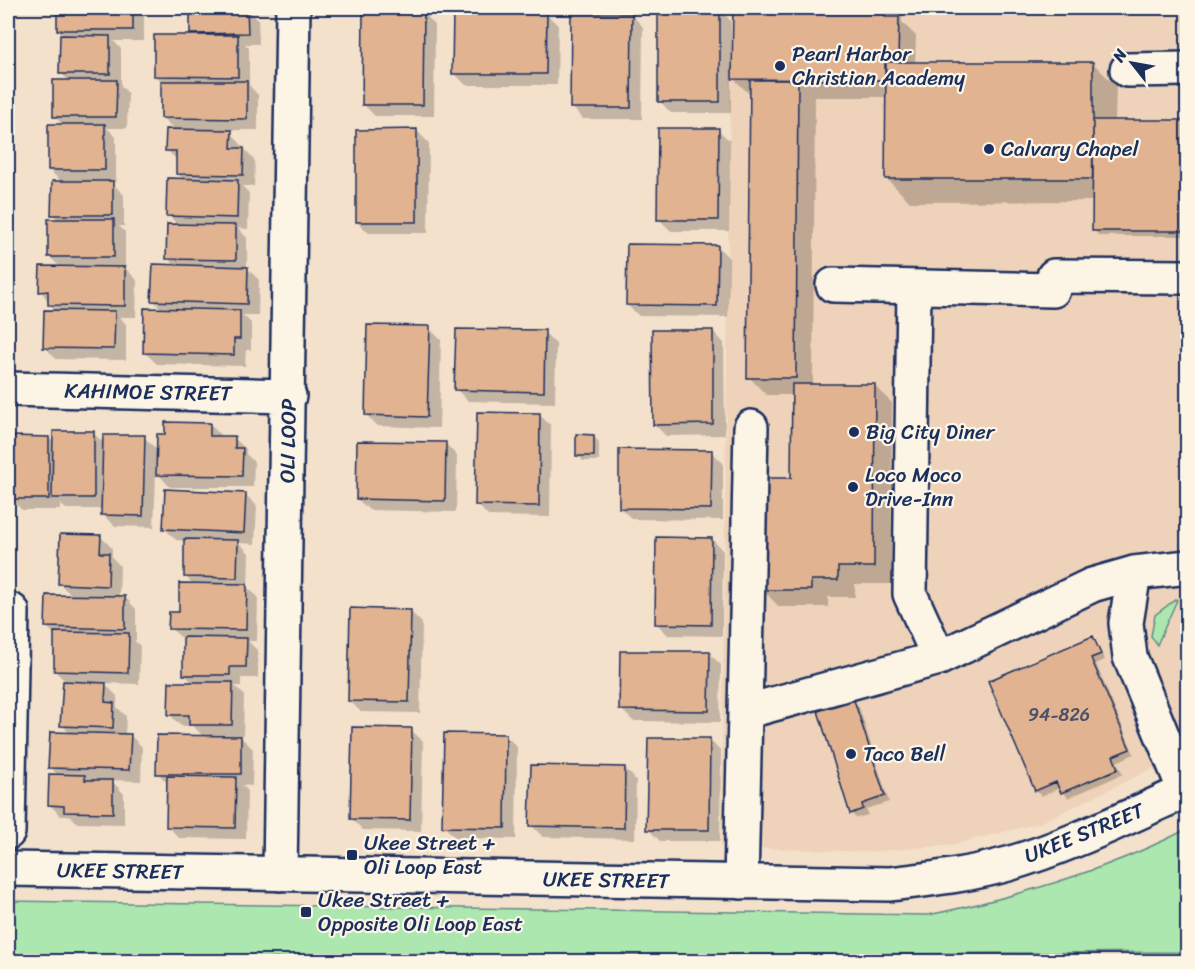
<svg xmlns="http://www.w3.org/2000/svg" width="1195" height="969" viewBox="0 0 1195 969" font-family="Sriracha,sans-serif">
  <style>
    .built { fill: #eed3ba }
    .green { fill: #abe7ae; stroke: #638b86; stroke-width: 1.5 }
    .shadow { fill: #0003 }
    .building { fill: #e1b391; stroke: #1b2f5e; stroke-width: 1.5 }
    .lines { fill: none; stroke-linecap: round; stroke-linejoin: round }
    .minor-casing { stroke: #1b2f5e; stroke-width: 38 }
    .minor { stroke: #fcf5e5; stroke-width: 33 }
    .poi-dot { fill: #1b2f5e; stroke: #fcf5e5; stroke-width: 2 }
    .labels { text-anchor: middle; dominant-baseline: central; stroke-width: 4.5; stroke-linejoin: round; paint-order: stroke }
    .number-label { font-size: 18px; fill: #4c506b }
    .poi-label { font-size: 21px; fill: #1b2f5e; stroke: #fcf5e5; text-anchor: start }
    .street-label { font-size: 21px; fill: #1b2f5e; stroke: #fcf5e5 }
  </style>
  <rect width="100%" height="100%" fill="#f4e1cc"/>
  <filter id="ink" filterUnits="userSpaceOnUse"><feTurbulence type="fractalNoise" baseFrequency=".0167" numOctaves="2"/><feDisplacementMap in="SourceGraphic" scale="12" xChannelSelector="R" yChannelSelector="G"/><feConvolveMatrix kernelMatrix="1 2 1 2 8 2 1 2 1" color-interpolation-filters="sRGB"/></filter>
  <g filter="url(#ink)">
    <path class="built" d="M731,8H1187V752L1040,823L952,845L870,852L721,847Z"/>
    <path class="green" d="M1176,599L1177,600L1157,645L1151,636L1155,615Z
      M1187,829V952L8,960V901L928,915C1017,897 1106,871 1187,829Z"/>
    <path class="shadow" d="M58,8H135L144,16V41H114L121,49V86L128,93L127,128H107L116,137V182H111L124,195V226H119L125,232V268L137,280L136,317H119L126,324V360L56,359L45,347L56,312L41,291L61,268L50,257L59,221L53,214L63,183L49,170L63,125L54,116L69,81L61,73L65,37L58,30Z
      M192,8H247L258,20L259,44H245L249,48V85L258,95V130H229L255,161L254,186H242L249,193L248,229L238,228L247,238V268L259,280L258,315H243L251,323V350H246L245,366L157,364L145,353L162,310L153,300L176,266L168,258L179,226L168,215L184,180L177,173L178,161L167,150L175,130L162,118L163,83L156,76L195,36L192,33Z
      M734,8H894L902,16V22L916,36L915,64L1093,63L1116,86L1115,121H1188V236H1099L1094,230V201L910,202L887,179V97H815L813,386H875L892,403L891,584H855V597H828V607H779L762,589L792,479L793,395H766L749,377L751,96L731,76V113H671L660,101L719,9L731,21V67H734Z
      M424,13L435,25L434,116H375L363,104Z
      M546,14L558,25L557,85H466L454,73Z
      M632,15L643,27L642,119H583L572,107Z
      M718,130L730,141L729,231H671L659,219Z
      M417,131L429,143L428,233H369L357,222Z
      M717,246L729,258L728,317L639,316L627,305Z
      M429,328L441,340L439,428L378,426L366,415Z
      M713,331L724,343L725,435L666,436L654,424Z
      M544,332L556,344L555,403L468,401L456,389Z
      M540,415L551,426L550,517L488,516L477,504Z
      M210,424L221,436L234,438L246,449V454L254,462L253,487H170L156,472L154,527L115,526L103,515V509H66L60,504V510H22L10,498L49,438L54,443L93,433L104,443L144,437L158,451L166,435Z
      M593,436L599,442V461H583L578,455Z
      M446,444L457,456L456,512L369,510L357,499Z
      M711,451L723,463V520L632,519L620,508Z
      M245,494L257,506L255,544L239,543L249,553L248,588L258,597L257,641H248L258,651V678H241V686H235L244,695L243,736H240L253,749L252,786L242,785L247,790L246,839L179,838L168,826V784L158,773L204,737L193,726H181L169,714L193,683L184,674V640L170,628L180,613L194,585L185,576L186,541L176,540L164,528Z
      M100,536L112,548V557L120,566L119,597H125L136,609V640H134L140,646L139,684L104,683L117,696V707L126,716L125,735H130L142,747L141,781L111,780L124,794V824L77,823L71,816H61L50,805L59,776L50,767L70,734L62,725L67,683L55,671L56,636L47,627L73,597L60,584Z
      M712,539L723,551L722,636L668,635L656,623Z
      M410,611L422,623L420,713L361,712L349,700Z
      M1093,638L1105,660L1096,664L1134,754L1117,762L1123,774L1068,798L1060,788L1041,796L1036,791Z
      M709,653L721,665L720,722L633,721L621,709Z
      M854,701L859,707L889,802L866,809L868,815L856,818L851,813Z
      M411,730L423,741L421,831L363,830L351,818Z
      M505,735L517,747L516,839L455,838L444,826Z
      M710,740L721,752L720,841H660L648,829Z
      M625,768L636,780L635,839L543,837L531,825Z"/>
    <path class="building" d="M57,8H133V30H57Z
      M190,8H247L248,33L190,34Z
      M658,8H720V102H658Z
      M733,8H885V17H899L898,59L885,58V80L732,79Z
      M363,11L424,12L423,105H362Z
      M453,11L547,12L546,74H452Z
      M571,13H632L631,108H570Z
      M60,35L110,36V74H59Z
      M154,35H238V77L154,76Z
      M886,62H1093V179H885Z
      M53,80H117L116,117H53Z
      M750,80H798L796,378H747Z
      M161,81H247V119L161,118Z
      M1093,120H1188V231H1092Z
      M48,124H105V170H48Z
      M658,128H719L718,220H657Z
      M166,129L232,130L231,148H244L243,175L176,174V151H165Z
      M417,129V222H356V130Z
      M167,178L238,180L237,218L166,216Z
      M52,181H113V215H51Z
      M48,219H114V257H48Z
      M167,224L236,225V260L166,259Z
      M627,244L718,245L717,306L626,305Z
      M153,264L248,267L247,304L151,301Z
      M40,266L125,267V306L48,305V291L39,292Z
      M144,308L240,310V339H234V355L143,353Z
      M44,310L115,311L114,349L43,348Z
      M367,325L430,326L427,417L365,415Z
      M456,329L545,330L544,392L454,390Z
      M652,330H713V424L653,425Z
      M792,384H875L874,567H838V580H811V590H760L761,478H791Z
      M477,412L540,413L539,506L475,505Z
      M165,422L210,423V436H235V448H243L242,476L156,475L157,434H165Z
      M53,431H94V498H52Z
      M576,434L594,435V456H576Z
      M103,435H145L143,516L101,515Z
      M10,436L49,437V499H9Z
      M357,441L446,442L445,501L356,499Z
      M619,449L712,450L711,509L619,508Z
      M165,489L246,493L244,533L163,529Z
      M60,534L101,535L100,553H109L108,586L58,584Z
      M656,537L712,538L711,625L655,624Z
      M184,539L238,540L237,578L184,577Z
      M179,583L247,584L246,630L168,629L169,612H179Z
      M46,595L125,596V629L45,627Z
      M350,608L411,610L409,702L348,701Z
      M54,632L129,633L128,673L54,671Z
      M1093,636L1101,654L1091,658L1130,749L1113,756L1118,769L1061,793L1056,782L1035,791L988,681Z
      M183,637L247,638L246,667H230V675H183Z
      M620,651H710L709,711L619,710Z
      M63,681L106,683L105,702L114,703L113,728L60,726Z
      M169,682H233L232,725H189V715H168Z
      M854,700L885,796L862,804L863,809L850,814L818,711Z
      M352,727L412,728L410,820L350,819Z
      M50,732L131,734L129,770L48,768Z
      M444,733L506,734L505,828L442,827Z
      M157,735L241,736V774H156Z
      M648,738H710L709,830H646Z
      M531,765L625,767L624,828L529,826Z
      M49,774L85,775V780H113V813L64,812V806L48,805Z
      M167,776L236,777L235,828L166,827Z"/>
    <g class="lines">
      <defs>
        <path id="minor" d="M1127,70L1188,69
          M833,285L1053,290L1054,276L1188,277
          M914,287L910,594L939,658
          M8,389L289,396
          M1134,573L1188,567
          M745,712L751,427
          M8,832L12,611
          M8,869L890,884C930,879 969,875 1008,864C1070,846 1129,816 1188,790
          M280,874L293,8
          M741,882L745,712L939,658L1092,585L1134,573L1126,623L1130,657L1185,791"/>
      </defs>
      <use href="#minor" class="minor-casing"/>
      <use href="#minor" class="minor"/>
    </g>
  </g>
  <g class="poi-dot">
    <circle cx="780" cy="66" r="6"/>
    <circle cx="989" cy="149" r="6"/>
    <circle cx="854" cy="432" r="6"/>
    <circle cx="853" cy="487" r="6"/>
    <circle cx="851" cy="754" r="6"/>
    <rect x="346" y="849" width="12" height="12" rx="3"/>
    <rect x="300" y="906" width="12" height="12" rx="3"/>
  </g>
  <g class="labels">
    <g class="number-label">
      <text x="1059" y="715">94-826</text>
    </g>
    <g class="poi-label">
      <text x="792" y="54">Pearl Harbor<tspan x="792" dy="24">Christian Academy</tspan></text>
      <text x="1001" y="149">Calvary Chapel</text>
      <text x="866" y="432">Big City Diner</text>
      <text x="865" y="475">Loco Moco<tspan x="865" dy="24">Drive-Inn</tspan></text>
      <text x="863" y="754">Taco Bell</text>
      <text x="364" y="843">Ukee Street +<tspan x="364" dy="24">Oli Loop East</tspan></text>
      <text x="318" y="900">Ukee Street +<tspan x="318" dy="24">Opposite Oli Loop East</tspan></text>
    </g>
    <g class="street-label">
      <text transform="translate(148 392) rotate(1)">KAHIMOE STREET</text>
      <text transform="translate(288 441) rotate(-89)">OLI LOOP</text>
      <text transform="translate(1084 833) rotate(-22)">UKEE STREET</text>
      <text transform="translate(120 871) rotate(1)">UKEE STREET</text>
      <text transform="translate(606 880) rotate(1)">UKEE STREET</text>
    </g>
  </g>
  <rect width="1195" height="969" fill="none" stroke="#fcf5e5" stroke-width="30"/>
  <rect x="15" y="15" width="1165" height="939" fill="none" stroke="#1b2f5e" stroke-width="2" filter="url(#ink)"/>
  <g transform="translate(1132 63) rotate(301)" stroke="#fcf5e5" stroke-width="4.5" paint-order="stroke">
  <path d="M0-4.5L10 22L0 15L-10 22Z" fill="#1b2f5e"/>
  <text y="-9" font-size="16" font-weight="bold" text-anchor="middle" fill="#1b2f5e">N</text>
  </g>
</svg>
